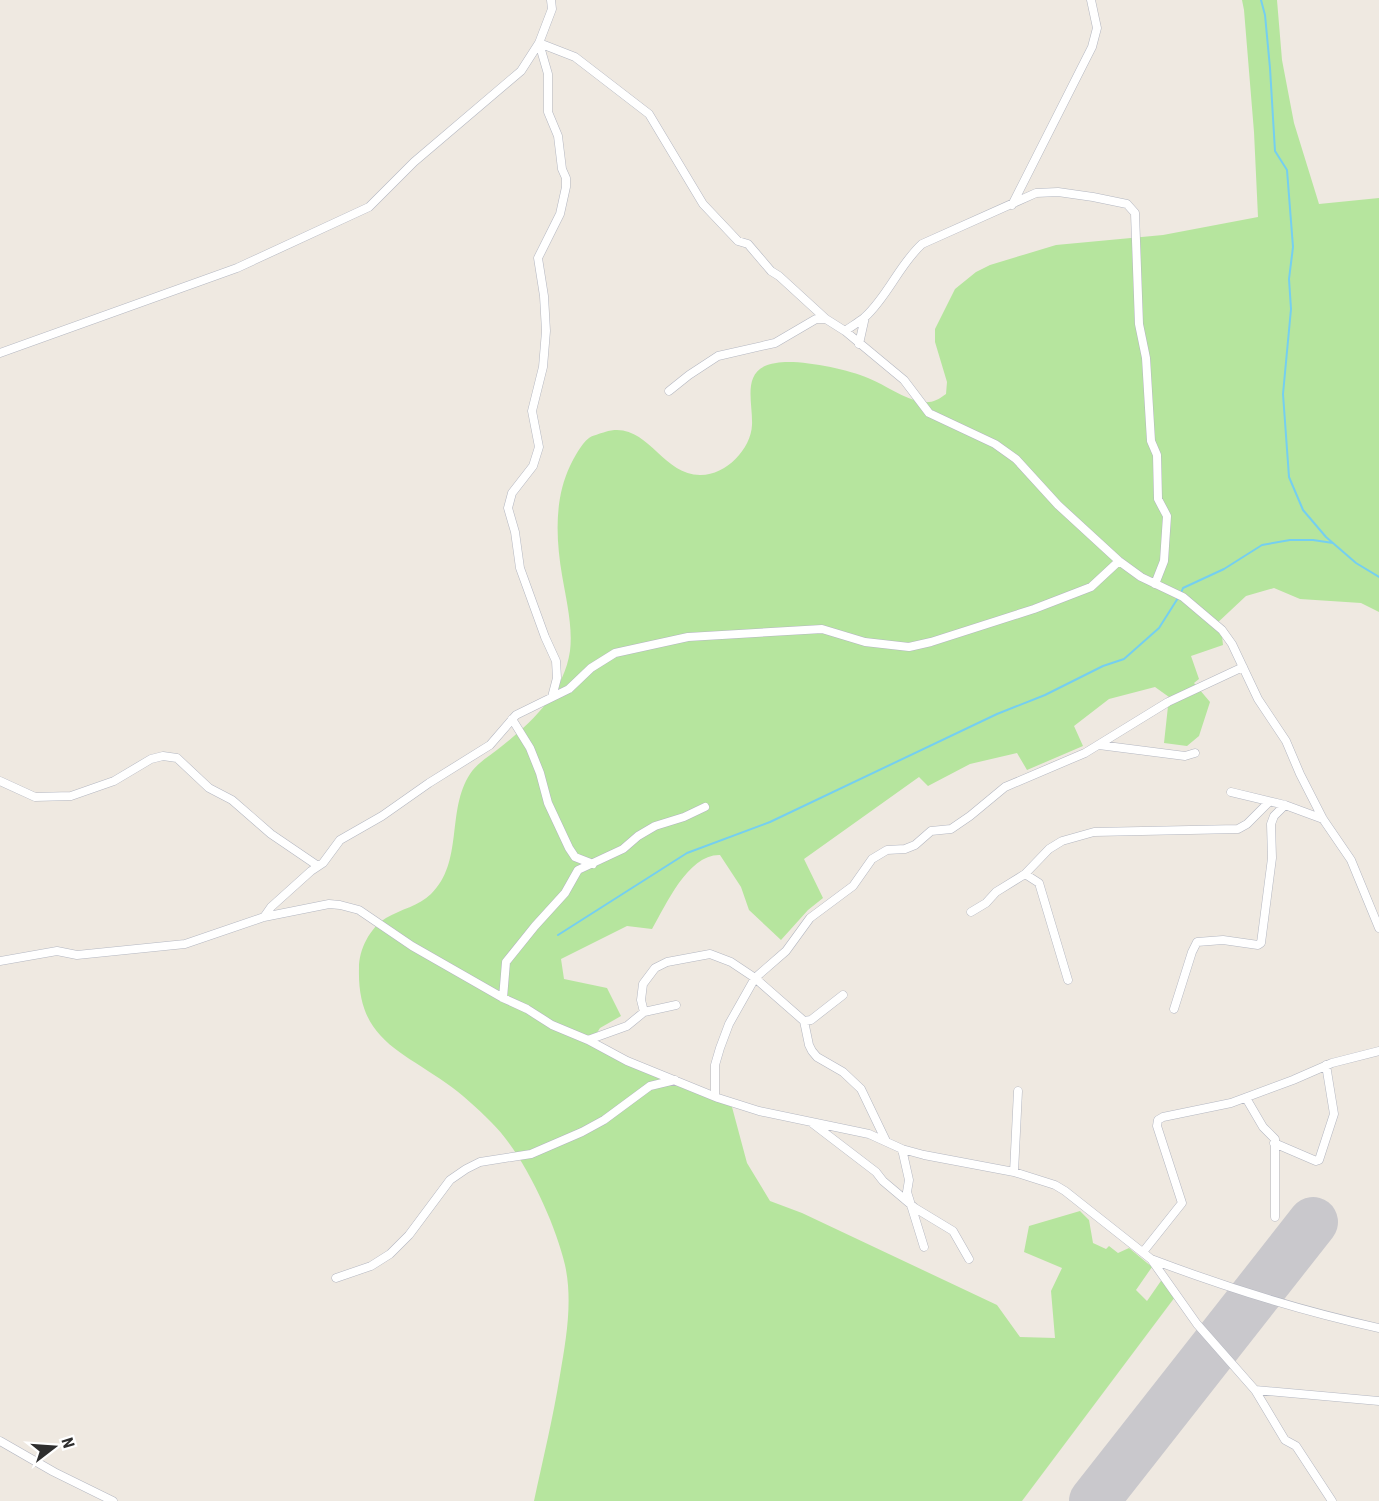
<svg xmlns="http://www.w3.org/2000/svg" width="1379" height="1501" viewBox="0 0 1379 1501" font-family="'Roboto Condensed',sans-serif">
  <style>
    .green { fill: #b6e59e }
    .lines { fill: none; stroke-linecap: round; stroke-linejoin: round }
    .stream { stroke: #75cff0; stroke-width: 2 }
    .runway { stroke: #c9c8cc; stroke-width: 50 }
    .minor-casing { stroke: #b4b7c1; stroke-width: 9 }
    .minor { stroke: #fff; stroke-width: 8 }
  </style>
  <rect width="100%" height="100%" fill="#efe9e1"/>
  <path class="green" d="M1242,0H1277L1282,60L1294,123L1319,204L1379,198V612L1361,603L1300,599L1274,588L1246,596L1214,626L1222,636L1223,645L1191,656L1199,679L1194,683L1210,702L1199,736L1187,746L1164,743L1169,697L1155,687L1109,699L1074,726L1083,746L1027,770L1017,753L970,764L928,786L919,777L804,859L823,898L808,910L781,940L749,910L741,887L720,855C688,854 666,905 652,929L627,926L561,959L564,979L607,988L621,1016L600,1028L591,1042L732,1107L747,1163L770,1201L802,1213L997,1305L1020,1337L1055,1338L1051,1291L1062,1268L1024,1252L1029,1226L1080,1211L1089,1220L1093,1243L1106,1249L1109,1246L1118,1253L1129,1248L1152,1267L1136,1290L1147,1301L1163,1278L1178,1293L1022,1501H534C543,1459 553,1418 560,1375C566,1340 573,1301 565,1265C555,1222 523,1153 491,1122C477,1108 462,1094 446,1083C398,1049 357,1038 359,968C359,949 370,928 386,918C401,909 419,906 431,894C464,862 446,811 470,774C477,763 491,755 502,746C532,722 564,692 570,651C573,626 566,599 562,575C556,539 554,500 570,466C574,458 581,444 589,438C591,436 602,433 605,432C647,419 661,476 701,475C726,475 751,449 752,425C753,401 740,368 776,363C799,359 846,369 868,378C886,385 903,399 923,402C932,403 938,400 946,394L947,382L935,342V329L955,289L976,272L990,265L1056,245L1163,235L1258,217L1254,132L1244,10Z"/>
  <g class="lines">
    <path class="stream" d="M1261,0L1265,15L1270,68L1275,151L1287,170L1293,247L1289,279L1291,309L1283,394L1289,477L1303,510L1326,537L1356,563L1379,577
      M1181,593L1183,588L1224,569L1262,545L1290,540H1313L1333,543
      M558,935L687,853L770,822L997,714L1045,695L1103,666L1124,659L1159,628L1178,598"/>
    <path class="runway" d="M1094,1501L1313,1222"/>
    <defs>
      <path id="minor" d="M539,43L575,57L649,114L703,204L738,241L748,244L771,271L779,276L826,319L845,331L904,380L929,413L995,444L1016,459L1058,505L1119,561L1141,577L1183,597L1222,630L1232,644L1258,699L1286,741L1300,774L1323,819L1351,860L1379,928
        M539,43L548,74V112L558,136L562,169L566,178V187L560,214L538,258L544,296L546,331L543,367L532,411L539,447L533,466L512,493L508,508L515,532L520,568L545,637L556,661L557,678L552,697
        M1012,205L1092,47L1097,28L1091,0
        M845,331C852,326 859,322 865,317C888,296 899,265 922,244L1036,193L1058,192L1093,197L1127,204L1135,213L1139,324L1146,358L1151,441L1157,455L1158,499L1167,516L1164,561L1155,584
        M859,344L865,317
        M0,353L237,268L369,207L414,162L521,71L539,43L552,9L551,0
        M669,391L689,375L718,356L775,343L816,319H826
        M512,719L530,748L540,773L548,803L569,848L575,857L593,864
        M1099,745L1185,756L1195,753
        M0,781L35,797L71,796L114,781L151,759L163,756L177,758L209,788L232,800L271,834L318,866
        M1231,792L1285,805L1323,819
        M1025,874L1039,883L1068,980
        M971,912L986,903L996,892L1025,874L1049,849L1062,841L1094,832L1238,829L1247,824L1269,802
        M264,917L271,907L311,871L323,863L340,840L382,816L429,783L490,745L516,715L569,689L591,668L615,653L688,637L822,629L865,642L909,647L931,642L1034,609L1091,587L1119,561
        M0,961L57,951L77,955L185,944L264,917L329,904L340,905L359,910L412,946L503,998L527,1009L552,1025L588,1040L627,1061L718,1098L759,1111L869,1134L902,1149L924,1155L1014,1172L1055,1185L1065,1191L1151,1259L1197,1324L1255,1390L1285,1440L1296,1446L1332,1501
        M503,998L506,962L535,926L565,893L578,870L623,849L638,836L655,826L684,817L705,807
        M1174,1009L1192,952L1197,942L1223,940L1258,945L1261,943L1272,858L1271,824L1274,816L1285,805
        M644,1012L641,1000L643,984L655,968L667,962L710,954L731,962L755,978L804,1021L809,1045L812,1051L817,1057L843,1072L861,1089L886,1141
        M804,1021L811,1020L843,995
        M588,1040L627,1026L644,1012L676,1005
        M715,1096V1065L720,1048L729,1024L755,978L786,951L810,918L853,886L872,859L887,850L905,849L915,845L931,831L951,829L970,816L1005,787L1085,753L1168,702L1243,667
        M1246,1098L1263,1127L1275,1139V1217
        M812,1123L876,1172L883,1181L915,1208L953,1231L969,1259
        M1274,1143L1316,1161L1319,1160L1334,1114L1326,1065
        M902,1149L909,1180L907,1192L924,1247
        M1014,1172L1018,1091
        M1143,1252L1182,1203L1157,1126L1158,1120L1163,1117L1231,1103L1293,1080L1332,1063L1379,1051
        M1151,1259C1225,1287 1301,1311 1379,1328
        M336,1278L371,1266L390,1254L409,1235L450,1180L466,1169L480,1162L531,1154L582,1132L604,1120L650,1086L675,1080
        M1255,1390L1379,1401
        M0,1441L54,1472L113,1501"/>
    </defs>
    <use href="#minor" class="minor-casing"/>
    <use href="#minor" class="minor"/>
  </g>
  <g transform="translate(54 1447) rotate(73)" stroke="#ffffff" stroke-width="4.5" paint-order="stroke">
  <path d="M0-4.5L10 22L0 15L-10 22Z" fill="#2e2e2e"/>
  <text y="-9" font-size="16" font-weight="bold" text-anchor="middle" fill="#2e2e2e">N</text>
  </g>
</svg>
